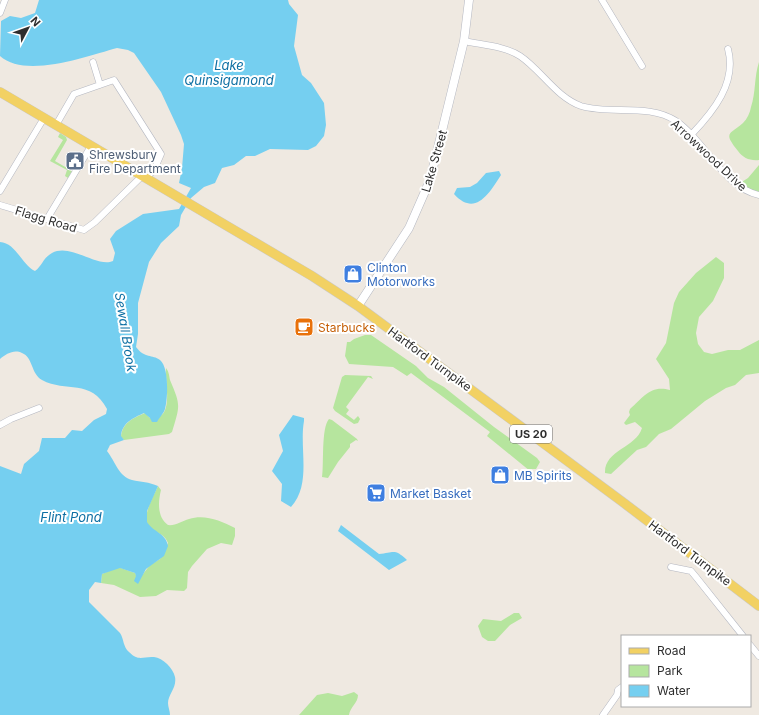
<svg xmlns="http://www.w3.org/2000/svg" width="759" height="715" viewBox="0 0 759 715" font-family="Inter,sans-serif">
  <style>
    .green { fill: #b6e59e }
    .water { fill: #75cff0 }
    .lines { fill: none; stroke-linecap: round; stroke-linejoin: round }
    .street-casing { stroke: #b4b7c1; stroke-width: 7 }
    .secondary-casing { stroke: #b4b7c1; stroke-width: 9 }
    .primary-casing { stroke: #c9c9c9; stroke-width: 10 }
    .street { stroke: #fff; stroke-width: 6 }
    .secondary { stroke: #fff; stroke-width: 8 }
    .primary { stroke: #f2d163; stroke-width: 9 }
    .labels { text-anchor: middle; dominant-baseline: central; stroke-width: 4; stroke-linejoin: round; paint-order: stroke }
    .shield { fill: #fff; stroke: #6d6d6d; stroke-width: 1 }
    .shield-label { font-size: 11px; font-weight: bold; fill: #2e2e2e }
    .service-label { font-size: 12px; fill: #4e5e75; stroke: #fff; text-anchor: start }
    .street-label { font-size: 12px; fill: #2e2e2e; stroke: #fff }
    .shop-label { font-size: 12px; fill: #366cbe; stroke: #fff; text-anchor: start }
    .food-label { font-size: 12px; fill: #c56008; stroke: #fff; text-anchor: start }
    .water-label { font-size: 13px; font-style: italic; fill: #0d6fa3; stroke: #fff }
  </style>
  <rect width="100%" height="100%" fill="#efe9e1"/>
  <path class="green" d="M759,62V160C750,161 743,158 738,151C723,132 729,135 743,123C747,119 750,113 751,107C756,92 754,77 759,62Z
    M60,133L66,137L67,140L55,161L72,171L68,178L65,176L67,170L50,161L63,140L58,137Z
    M759,165V195L737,185L748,178Z
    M716,257L724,263V278L713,301L699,317L696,333L698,344L704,352L712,354L728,350H740L759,340V373L746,375L735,385L726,388L705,401L671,429L659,434L646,447L637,450L611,474L605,473C604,450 636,448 642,428L635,422L626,425L624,423L630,415L629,412L630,409C644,397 650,385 670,390L669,379L656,359L666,343L674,303L679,292L696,273Z
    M365,335H371L416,366L428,378L444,387L494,427L537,458L540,462L536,469H531L530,471L487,436L490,432L411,373L407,376L393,367L349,364L345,356L347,342H350L354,339Z
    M166,368C169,372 169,375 170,380C181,406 180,405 172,432L169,434L124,440L121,437C122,423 133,418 145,413L150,418C153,418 157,418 160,416C172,410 165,379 166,368Z
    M345,375L371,376L373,379L368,377L346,407L349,410L346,414L354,420L358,416L360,419L358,423L354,424L335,411L333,408L342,377Z
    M329,419L332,420L357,439L358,441L356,440L350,444V447L338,462L328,478L322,477C324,464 321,428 329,419Z
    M158,486L161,490C158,502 157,517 168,525C175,526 182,521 189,519C205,514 221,521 235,528V536L232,545L221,543L207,549L192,566L188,572L187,588L184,591L167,590L156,596L140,597L114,585L101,583L102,574L118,567L135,573L136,575L143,574L150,565L160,559L168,543C165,536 161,534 154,531C137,522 153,498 158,486Z
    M514,613H519L522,618L510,625L495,641H488L482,637L478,626L483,619L501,621Z
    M354,692L358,695C358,703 350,707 349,715H299L317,695L328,693L342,696Z"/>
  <path class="water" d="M39,0H288L289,4L298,15L294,46L302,75L311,83L324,103L326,125L324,136L316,146L308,150L270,149L255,156H246L234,165L222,168L215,183L204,187L191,198L181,215L179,226L161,243L149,262L138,303V334L136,347C145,359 152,354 160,360C169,367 168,398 165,409C164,413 159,418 157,422H152L150,418L144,413C133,418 122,423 121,436L124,440L110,445L107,451C115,461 119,477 132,480C141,482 149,482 158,486L147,511V522C153,532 166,533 168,546L164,556L146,569L138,584L134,581L136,576L135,573L120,568L102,574L101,583L95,582L89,590V602L120,633C124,639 123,647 129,652C139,662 143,656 154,657C163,658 173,668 175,677C177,688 168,694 168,703C168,707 170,711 170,715H0V466L21,474L24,464L39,451L42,438H65L72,430L82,431L94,420L106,414L107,409C91,378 66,393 42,380C31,374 33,357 22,353C14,349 6,354 0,359V242C16,243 22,265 35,271C42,266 43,258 52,253C71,243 97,268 113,261L115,253L110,239L116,231L143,214L179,209L191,188L179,183L182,168L184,144L181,135L161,92L134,53L128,50L117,48C88,56 25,79 0,56L1,21L10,16L21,18L35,13Z
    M499,171L501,175C489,194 475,217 454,194L457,188L470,187L477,183L486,173Z
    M293,415L304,418V421C299,448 312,484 291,507L281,501L282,484L272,471L283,451L279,435Z
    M341,525L379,554C394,553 394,548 407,560L389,570L338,531Z"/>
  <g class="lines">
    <defs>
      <path id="street" d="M602,0L642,66
        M0,13L5,0
        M464,41C482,45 505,46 520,56C541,70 556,97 581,106C611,115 649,103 676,121C705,141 724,188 759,195
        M93,62L100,85
        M56,125L74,94L114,80L161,154L154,170L146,178
        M691,135C713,112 737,83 728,49
        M0,191L44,118
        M0,205L84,230L95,222L142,176
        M47,219L91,146
        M0,425L11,419L39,408
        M671,567L691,571L696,577L743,636
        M750,645L759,656
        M603,715L617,695L618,690L622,687"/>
      <path id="secondary" d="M358,306L409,228L430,180L464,41L469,0"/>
      <path id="primary" d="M0,92L312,276L358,306L624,503L759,606"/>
    </defs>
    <use href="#street" class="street-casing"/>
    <use href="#secondary" class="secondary-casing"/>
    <use href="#primary" class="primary-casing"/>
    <use href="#street" class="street"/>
    <use href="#secondary" class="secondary"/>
    <use href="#primary" class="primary"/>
  </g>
  <defs>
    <symbol id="civic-square" viewBox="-11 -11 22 22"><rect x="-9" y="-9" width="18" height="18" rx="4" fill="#5c6f8a" stroke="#fff"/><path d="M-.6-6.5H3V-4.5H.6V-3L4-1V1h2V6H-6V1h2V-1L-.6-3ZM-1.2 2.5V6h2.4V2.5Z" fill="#fff"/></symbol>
    <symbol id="shop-square" viewBox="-11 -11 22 22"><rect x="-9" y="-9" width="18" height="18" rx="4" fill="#3f7fe0" stroke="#fff"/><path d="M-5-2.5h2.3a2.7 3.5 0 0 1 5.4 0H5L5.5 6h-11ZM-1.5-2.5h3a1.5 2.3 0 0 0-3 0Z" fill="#fff"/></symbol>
    <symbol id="cafe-square" viewBox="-11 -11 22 22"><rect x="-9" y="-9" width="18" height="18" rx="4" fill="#e8710a" stroke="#fff"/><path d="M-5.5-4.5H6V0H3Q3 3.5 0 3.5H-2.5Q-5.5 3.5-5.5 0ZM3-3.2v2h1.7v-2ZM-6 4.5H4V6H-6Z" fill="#fff"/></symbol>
    <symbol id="supermarket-square" viewBox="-11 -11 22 22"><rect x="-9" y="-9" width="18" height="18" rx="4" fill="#3f7fe0" stroke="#fff"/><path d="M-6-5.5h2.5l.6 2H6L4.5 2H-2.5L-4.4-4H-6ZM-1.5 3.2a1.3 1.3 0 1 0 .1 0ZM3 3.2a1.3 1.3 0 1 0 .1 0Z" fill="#fff"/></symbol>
  </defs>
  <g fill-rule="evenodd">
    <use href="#civic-square" x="64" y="150" width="22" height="22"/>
    <use href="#shop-square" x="342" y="263" width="22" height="22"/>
    <use href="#cafe-square" x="293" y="316" width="22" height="22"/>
    <use href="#shop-square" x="489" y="464" width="22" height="22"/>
    <use href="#supermarket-square" x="365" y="482" width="22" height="22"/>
  </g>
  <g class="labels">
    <rect class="shield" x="510" y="425" width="42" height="18" rx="3"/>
    <g class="shield-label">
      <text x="531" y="434">US 20</text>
    </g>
    <g class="service-label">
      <text x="89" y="154">Shrewsbury<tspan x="89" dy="14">Fire Department</tspan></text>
    </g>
    <g class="street-label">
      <text transform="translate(709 155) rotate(43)">Arrowwood Drive</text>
      <text transform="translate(434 161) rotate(-74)">Lake Street</text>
      <text transform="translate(46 219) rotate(17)">Flagg Road</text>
      <text transform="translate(430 359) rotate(36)">Hartford Turnpike</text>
      <text transform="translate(690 553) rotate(37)">Hartford Turnpike</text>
    </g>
    <g class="shop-label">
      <text x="367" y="267">Clinton<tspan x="367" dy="14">Motorworks</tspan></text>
      <text x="514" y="475">MB Spirits</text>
      <text x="390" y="493">Market Basket</text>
    </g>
    <g class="food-label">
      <text x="318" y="327">Starbucks</text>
    </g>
    <g class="water-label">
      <text x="229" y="65">Lake<tspan x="229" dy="15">Quinsigamond</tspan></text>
      <text transform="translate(126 332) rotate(81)">Sewall Brook</text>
      <text x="71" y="517">Flint Pond</text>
    </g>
  </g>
  <rect x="621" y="635" width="130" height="72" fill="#ffffff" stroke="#ababab"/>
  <rect x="629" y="648" width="20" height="6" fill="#f2d163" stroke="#ababab"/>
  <text x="657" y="655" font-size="12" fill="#2e2e2e">Road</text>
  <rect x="629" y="665" width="20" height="12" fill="#b6e59e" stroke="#ababab"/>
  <text x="657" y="675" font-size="12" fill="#2e2e2e">Park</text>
  <rect x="629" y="685" width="20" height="12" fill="#75cff0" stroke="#ababab"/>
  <text x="657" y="695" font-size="12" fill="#2e2e2e">Water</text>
  <g transform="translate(28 28) rotate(49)" stroke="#ffffff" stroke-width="3" paint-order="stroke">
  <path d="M0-3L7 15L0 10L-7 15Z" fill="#2e2e2e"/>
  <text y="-6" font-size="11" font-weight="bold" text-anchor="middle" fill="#2e2e2e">N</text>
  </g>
</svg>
